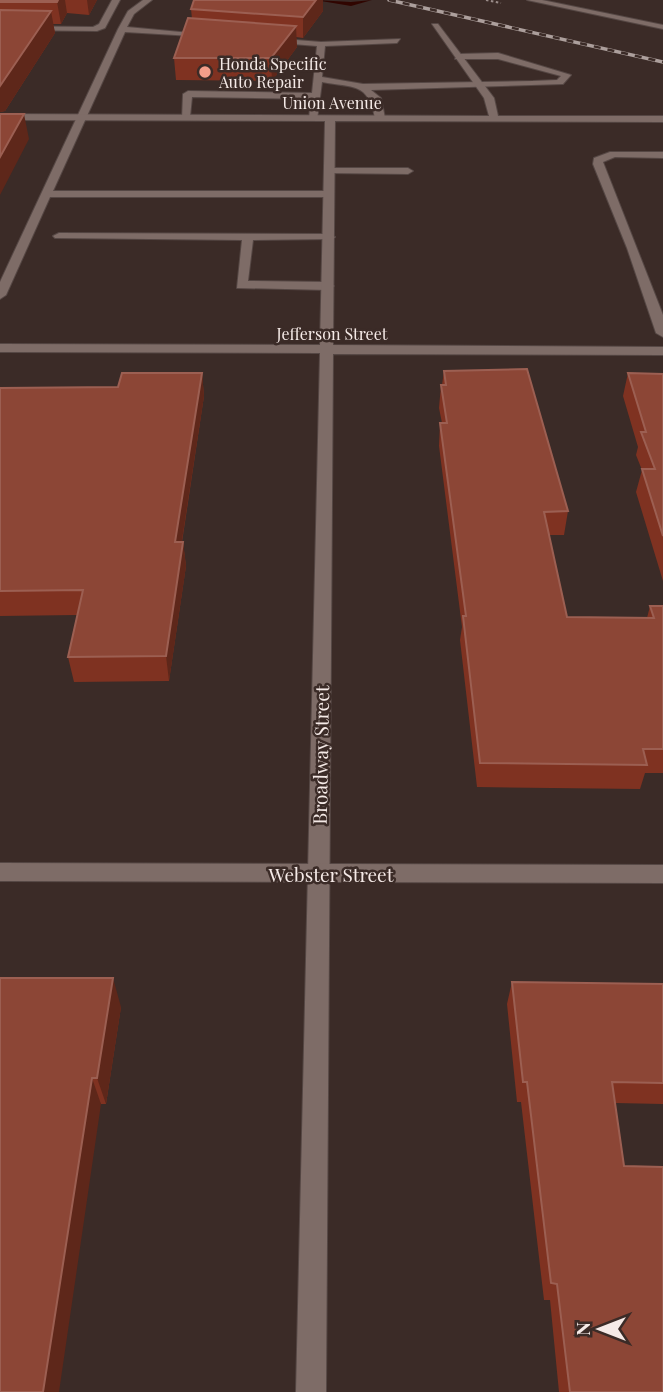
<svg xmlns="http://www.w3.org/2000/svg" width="663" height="1392" viewBox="0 0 663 1392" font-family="'Playfair Display',serif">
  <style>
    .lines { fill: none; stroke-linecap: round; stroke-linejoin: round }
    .stream { fill: #300500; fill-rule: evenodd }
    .service-casing { stroke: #554744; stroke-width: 2 }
    .minor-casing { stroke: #554744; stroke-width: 2 }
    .tertiary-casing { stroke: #554744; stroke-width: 2 }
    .secondary-casing { stroke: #554744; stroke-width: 2 }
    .path { stroke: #9a8c89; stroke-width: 2; stroke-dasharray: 2.5 2.5; stroke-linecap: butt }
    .service { fill: #7e6c67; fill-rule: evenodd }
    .minor { fill: #7e6c67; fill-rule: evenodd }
    .tertiary { fill: #7e6c67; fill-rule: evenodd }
    .secondary { fill: #7e6c67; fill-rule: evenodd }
    .rail-casing { stroke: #ac9f9c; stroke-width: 3.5 }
    .rail { stroke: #3b2b27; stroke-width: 2.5; stroke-dasharray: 7; stroke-linecap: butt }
    .wall { fill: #7f3221 }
    .shaded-wall { fill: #5e271a }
    .building { fill: #8c4636; stroke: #9c5f52; stroke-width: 2 }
    .poi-dot { fill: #f49e8a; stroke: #3b2b27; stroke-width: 2.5 }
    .labels { text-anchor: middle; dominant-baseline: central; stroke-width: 5; stroke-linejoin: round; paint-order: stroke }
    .far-poi-label { font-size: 16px; fill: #f5eae7; stroke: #3b2b27; text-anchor: start }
    .far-street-label { font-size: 16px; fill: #f5eae7; stroke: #3b2b27 }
    .street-label { font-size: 19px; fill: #f5eae7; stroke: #3b2b27 }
  </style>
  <rect width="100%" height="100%" fill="#3b2b27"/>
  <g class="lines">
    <path class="stream" d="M315,0L351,2L372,0L351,6Z"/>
    <defs>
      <path id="service" d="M112,0H120L105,28L97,31L0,30V26L93,27L99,24Z
        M143,0H152L134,14L127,27L213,35L209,37L125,32L53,191H329L334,194L329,197H50L6,295L0,299V282L118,29L128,11Z
        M271,38L321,42L400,39L397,43L325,46L322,77L363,84L533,81L557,80L561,76L498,59H455L458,54L498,53L571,75L563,84L371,90L381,98L385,118L380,121L375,118C368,82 353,88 322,82L317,120L309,118L311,99L192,97L190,117L182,119L183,94L188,91L312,93L317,46L268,42Z
        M610,152H663V158L615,157L603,162L663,315V337L656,333L627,248L593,164L594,158Z
        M330,168H408L413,171L408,174L326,173L325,171Z
        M59,233L329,234L335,237L333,239L253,240L248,281L328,282L334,286L328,290L237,288L242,240L55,238L53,236Z"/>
      <path id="minor" d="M432,24H438L494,98L498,116H663V122L335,121L333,345L663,347V355L333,354L326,1392H296L320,353L0,352V344L320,345L325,121L0,120V114L489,116L484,98Z"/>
      <path id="tertiary" d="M0,863L663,865V883L0,881Z"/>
      <path id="secondary" d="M527,0H542L663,25V29Z"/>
    </defs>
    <use href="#service" class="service-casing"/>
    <use href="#minor" class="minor-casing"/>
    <use href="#tertiary" class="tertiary-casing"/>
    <use href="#secondary" class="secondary-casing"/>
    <path class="path" d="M486,0L501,3"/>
    <use href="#service" class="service"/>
    <use href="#minor" class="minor"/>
    <use href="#tertiary" class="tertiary"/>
    <use href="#secondary" class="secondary"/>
    <defs>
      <path id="rail" d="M389,0L663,62"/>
    </defs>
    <use href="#rail" class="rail-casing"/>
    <use href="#rail" class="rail"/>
  </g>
  <path class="wall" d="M0,0H97L89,15L67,13L61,24H53L55,33L5,111L0,112Z
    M194,0H323V11L303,38L296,37L297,47L272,81L176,80L174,58L192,19L191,9Z
    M444,371L568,511L564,535H549L567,617L647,618L650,606H663V773H645L640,789L477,787L460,640L462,627L439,446L440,423H442L439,408L441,385H442Z
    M202,373L204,396L182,542H183L186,566L169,681L74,682L68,657L77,615L0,616V388L118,387Z
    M628,373L663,374V581L636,492L642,470L636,455L638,447L623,396Z
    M0,978L121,1007L106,1104H101Z
    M512,982L663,984V1104L615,1103L624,1166L663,1392H559L550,1300H544L521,1102H517L507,1004Z"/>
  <path class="shaded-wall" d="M58,0H65L67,13L61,24L57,2Z
    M87,0H97L89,15Z
    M316,0H323V11L303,38V17Z
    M51,11L55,33L5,111L0,112V86Z
    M296,26L297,47L272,81L271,58Z
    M24,114L29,139L0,195V157Z
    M202,373L204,396L178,566L175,542Z
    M183,542L186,566L169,681L166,656Z
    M113,978L121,1007L106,1104L97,1078Z
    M92,1078L101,1104L59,1392H43Z"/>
  <path class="building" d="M0,0H58L57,2H0Z
    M194,0H316L303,17L191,9Z
    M0,10L51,11L0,86Z
    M188,18L296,26L271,58H174Z
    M0,114H24L0,157Z
    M527,369L568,511L544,512L567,617L654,618L650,606H663V749H643L647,765L480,763L463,616H466L440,423H447L441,385H446L444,371Z
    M122,373H202L175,542H183L166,656L68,657L83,590L0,591V388L118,387Z
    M628,373L663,374V536L642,469H655L641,432H646Z
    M0,978H113L97,1078H92L43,1392H0Z
    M512,982L663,984V1083L612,1082L624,1166L663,1167V1392H570L557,1284L551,1283L527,1082H523Z"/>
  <circle class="poi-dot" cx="205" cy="72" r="7"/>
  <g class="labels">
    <g class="far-poi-label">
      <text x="219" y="63">Honda Specific<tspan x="219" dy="18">Auto Repair</tspan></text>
    </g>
    <g class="far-street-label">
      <text x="332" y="102">Union Avenue</text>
      <text x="332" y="333">Jefferson Street</text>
    </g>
    <g class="street-label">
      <text transform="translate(320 755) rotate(-89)">Broadway Street</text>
      <text x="331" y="874">Webster Street</text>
    </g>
  </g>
  <g transform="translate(600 1329) rotate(270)" stroke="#3b2b27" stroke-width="5" paint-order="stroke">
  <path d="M0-5L12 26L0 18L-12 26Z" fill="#f5eae7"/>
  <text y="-10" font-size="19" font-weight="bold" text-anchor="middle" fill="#f5eae7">N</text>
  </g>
</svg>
